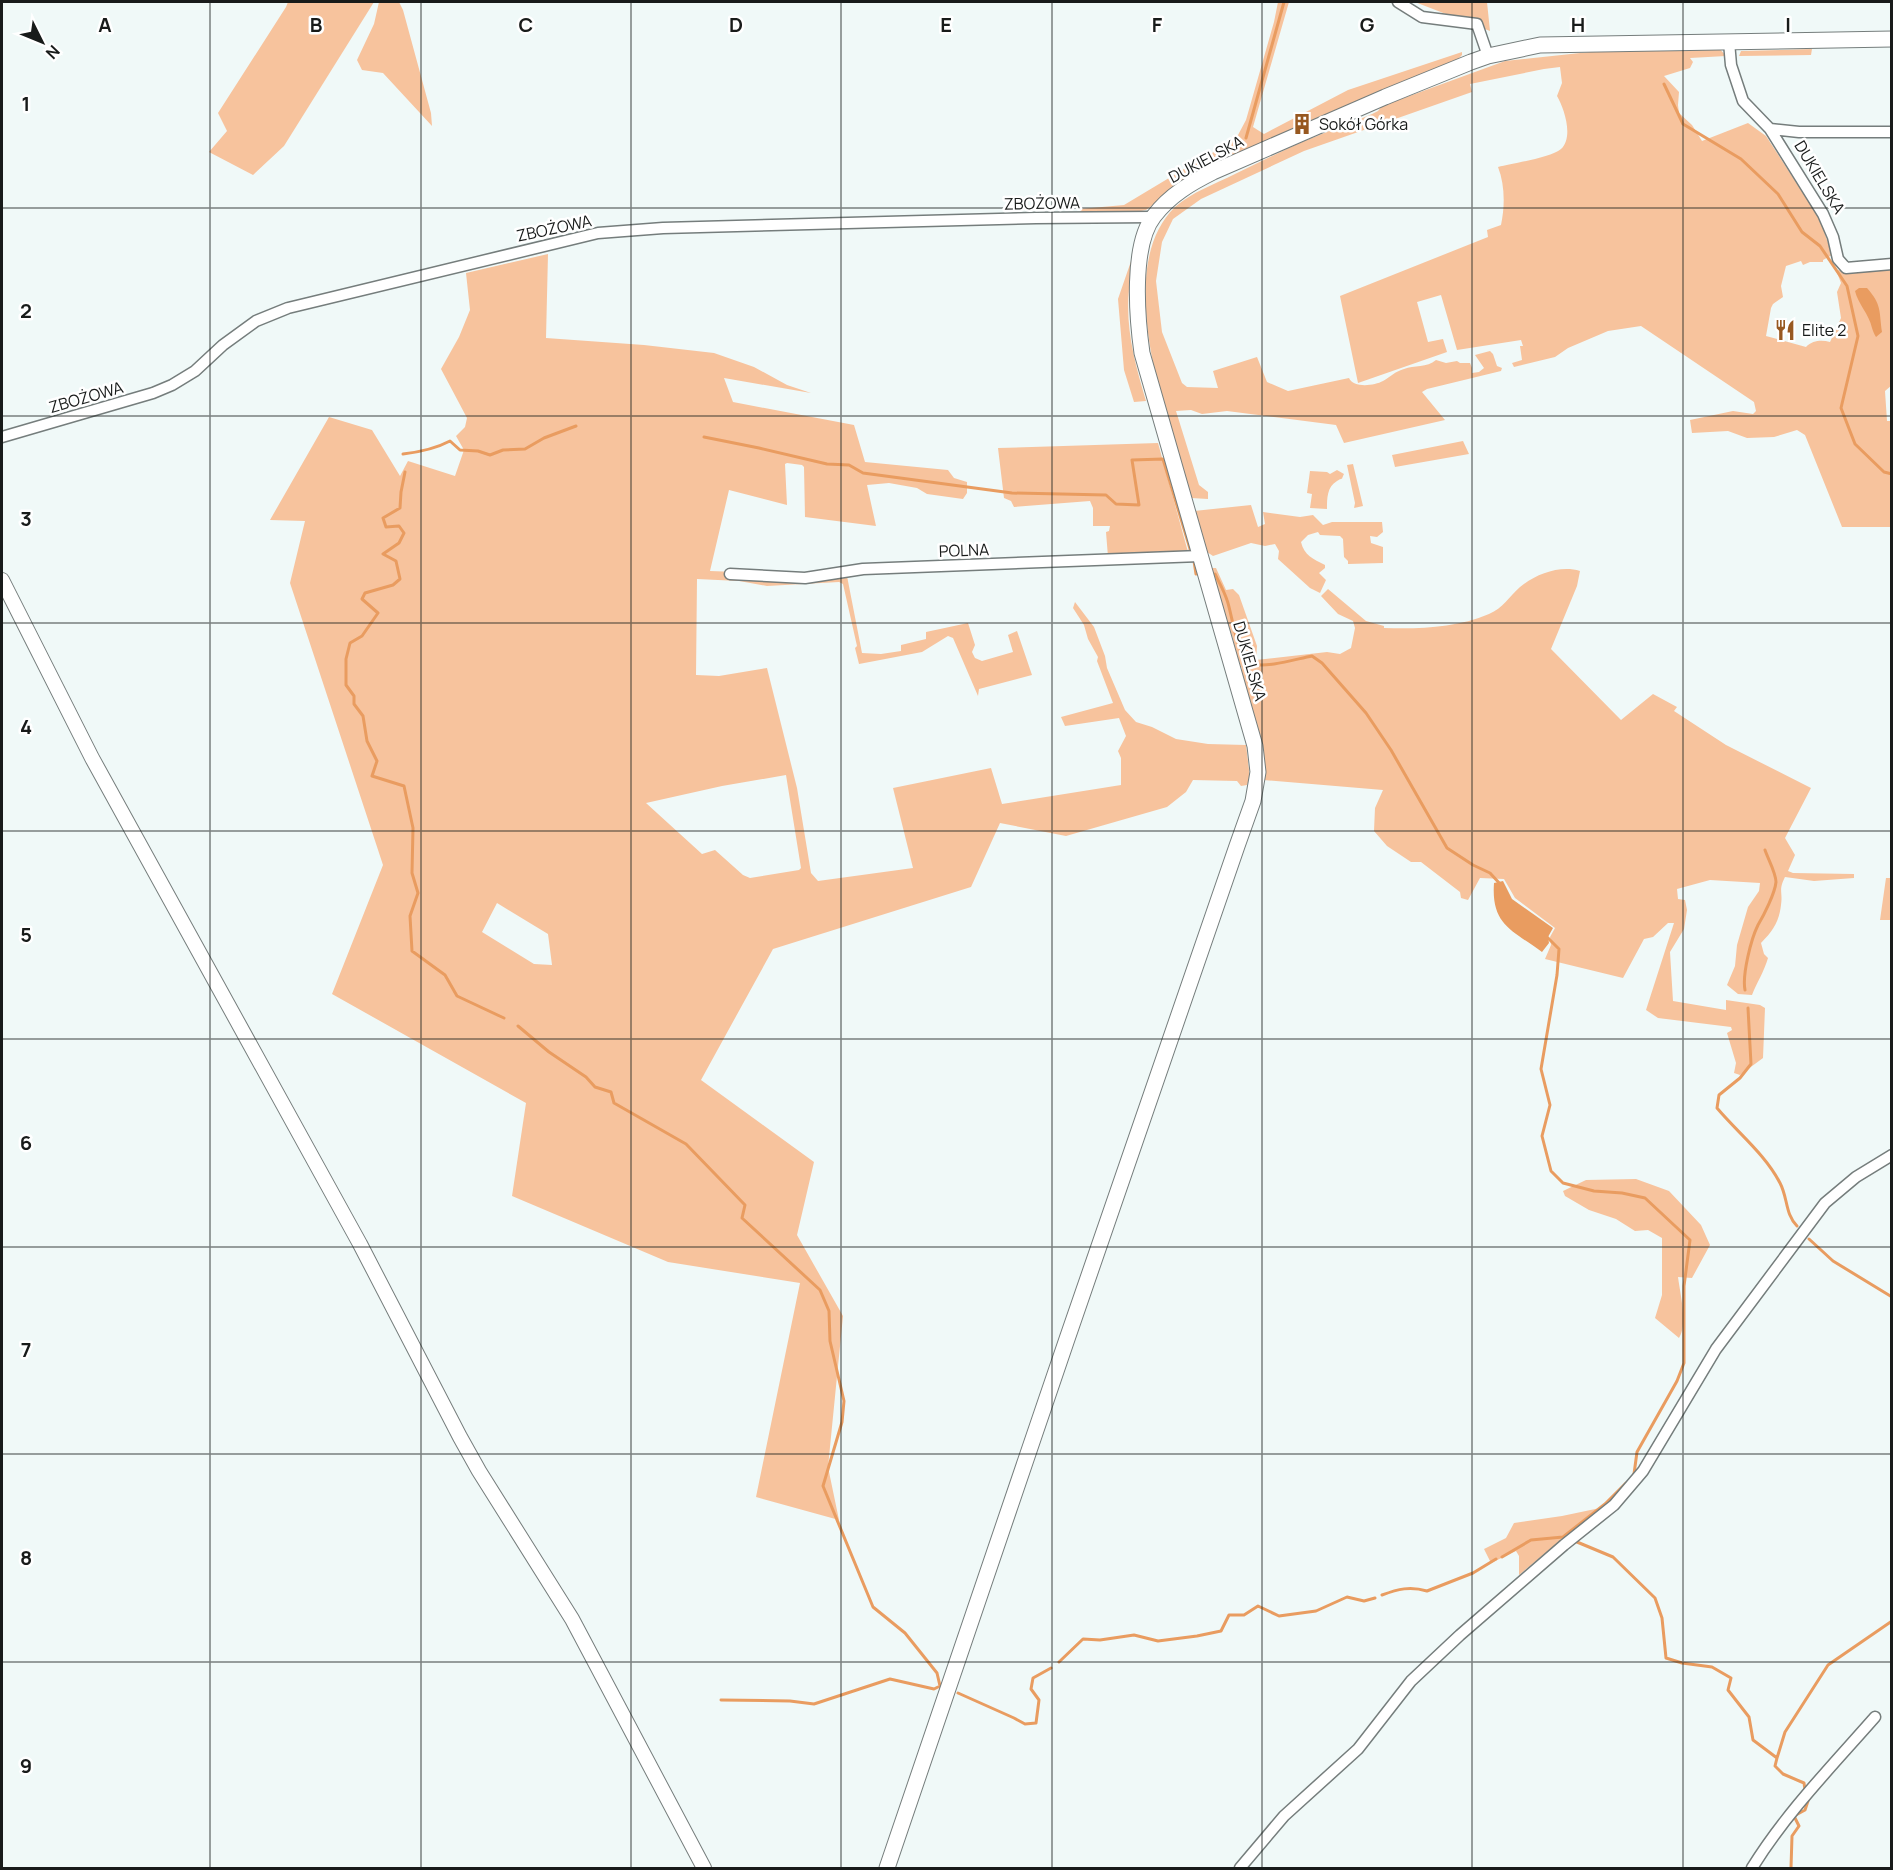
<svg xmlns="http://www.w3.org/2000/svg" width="1893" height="1870" viewBox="0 0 1893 1870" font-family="Manrope,sans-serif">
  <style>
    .green { fill: #f7c39d; fill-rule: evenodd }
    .water { fill: #e99c60 }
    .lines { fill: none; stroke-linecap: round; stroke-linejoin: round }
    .stream { stroke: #e99c60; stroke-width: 3 }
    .minor-casing { stroke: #757d7c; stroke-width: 13 }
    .tertiary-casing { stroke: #757d7c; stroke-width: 16 }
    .secondary-casing { stroke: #757d7c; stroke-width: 17 }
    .minor { stroke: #fff; stroke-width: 10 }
    .tertiary { stroke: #fff; stroke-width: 14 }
    .secondary { stroke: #fff; stroke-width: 15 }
    .grid { fill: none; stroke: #181b1a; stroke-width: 1.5; stroke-opacity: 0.55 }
    .labels { text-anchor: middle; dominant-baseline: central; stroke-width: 5; stroke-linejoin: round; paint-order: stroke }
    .poi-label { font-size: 16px; fill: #181b1a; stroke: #fff; text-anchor: start }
    .street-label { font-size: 16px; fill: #181b1a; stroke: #fff }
    .grid-label { font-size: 20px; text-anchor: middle; font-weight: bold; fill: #181b1a; stroke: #fff; stroke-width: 5; stroke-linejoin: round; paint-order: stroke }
  </style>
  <rect width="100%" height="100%" fill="#f0f9f8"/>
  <path class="green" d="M288,2H374L284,146L253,175L209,152L227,131L218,113L286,7Z
    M379,2H399L403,10L431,113L432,126L383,73L362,70L357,60L374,24Z
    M1278,2H1289L1253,127L1264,134L1348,90L1462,52V55L1457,60L1288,131L1195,174L1146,210L1131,213L1081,214L1080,209L1124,205L1204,157L1228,145L1238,135L1246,120L1274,22Z
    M1415,2H1487L1490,31L1420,4Z
    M1719,48L1726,56L1690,58L1693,62L1690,68L1664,76L1679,92L1678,105L1679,113L1692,125L1702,141L1748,123L1766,136L1820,219L1832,255L1823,260V262H1810L1803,265L1801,261L1786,266L1781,286L1783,297L1773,304L1771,308L1766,336L1806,347C1813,340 1822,340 1830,342L1841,318L1837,292L1841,283L1836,270L1851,271L1890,266L1892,385L1885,391L1887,421H1892L1891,527H1842L1805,435L1797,430L1774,437L1747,438L1728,431L1692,433L1690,420L1733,411L1753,414L1756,411L1754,402L1641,326L1608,331L1568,348L1555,357L1514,367L1512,363L1522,360L1520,346H1523L1521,340L1457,350L1441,295L1417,302L1428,342L1443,339L1447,352L1358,383L1340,296L1488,237L1487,230L1501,225C1505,206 1505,185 1498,167C1513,163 1550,158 1561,149C1574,137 1564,108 1557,96L1562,83L1560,67L1544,69L1470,84L1472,92L1304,151L1201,199L1173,219L1162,242L1156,281L1162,332L1182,383L1187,387L1218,388L1213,371L1257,357L1267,382L1288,391L1349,378C1353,388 1374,386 1383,381C1390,377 1396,371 1404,369C1414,365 1427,368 1436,360L1446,363L1457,361L1460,363H1470L1472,368V373L1479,372L1484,368L1475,355L1490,351L1493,354L1497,366L1502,368L1501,371L1427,389L1422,392L1445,420L1344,443L1336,425L1227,411L1202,414L1191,410L1176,411L1199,485L1208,492V499L1191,498C1169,424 1110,270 1175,207C1192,192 1215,184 1235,174C1262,161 1289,147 1317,136C1335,128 1354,122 1372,114L1378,111L1382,106L1505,61L1599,51Z
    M1812,49L1811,55L1739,56L1741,51Z
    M1139,238C1136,255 1131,272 1129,289C1125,327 1135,364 1146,401L1134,402L1124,370L1118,299Z
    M548,254L546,338L644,345L714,353L754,367L787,385L811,393L724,378L733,402L854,425L865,462L948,470L954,478L967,482V493L963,499L927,494L917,488L889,483L867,485L876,526L805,517L804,467L802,465L787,463L785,464L787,505L729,490L710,571L847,576L862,653L881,654L901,651V645L926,639V632L968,623L975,645L972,652L975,658L982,661L1013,652L1008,635L1017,631L1032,675L979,689L978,696L953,638L948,636L922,652L859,664L855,648L857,646L843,584L839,582L767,586L739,581L697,579L696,675L719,676L767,668L797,788L811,873L818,881L913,868L893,788L991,768L1002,804L1121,785V758L1118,751L1126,736L1119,718L1065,726L1061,717L1113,703L1097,661L1098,657L1088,639L1084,625L1073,608L1075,602L1094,627L1105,656L1107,668L1125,710L1136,722L1152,727L1176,739L1208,744L1246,745L1250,778L1247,785L1241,786L1237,781L1193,780L1186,792L1167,807L1066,836L1000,823L971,887L773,949L701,1080L814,1162L797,1235L843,1316L828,1467L839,1520L756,1497L800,1283L668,1262L512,1196L526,1103L332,994L383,865L290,583L305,521L270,520L329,417L372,430L400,476L408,461L455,476L464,450L456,436L465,427L467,418L441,369L459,337L470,310L466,273ZM786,775L801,868L799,870L750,878L743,875L715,850L702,854L646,803L722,786ZM497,903L548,934L552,965L534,964L482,932Z
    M1463,441L1469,454L1395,467L1392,455Z
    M1158,443L1188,552L1108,557L1106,532L1109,531L1110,526H1093V508L1090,501L1014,507L1011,501L1004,498L998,448Z
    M1353,464L1363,506L1354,508L1355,503L1347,465Z
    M1337,470L1344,474C1340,482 1345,476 1337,481C1327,487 1327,498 1327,509L1310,508L1312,494L1307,493L1310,471L1327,472L1330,474Z
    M1251,505L1258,527L1265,524L1263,512L1300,517L1313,515L1323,525L1332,522H1382L1383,532L1377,537L1370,536L1371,543L1383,547V563L1348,564V561L1344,557L1343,539L1340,536L1320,535L1318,532L1308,535L1301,542C1304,555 1313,559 1325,565V568L1319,573L1326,580L1320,593L1310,588L1278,559L1279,551L1275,544L1265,546L1251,543L1213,556L1207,552L1194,511Z
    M1212,568H1216L1226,590L1233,589L1239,595L1257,646L1256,660L1327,652L1340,654L1351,648L1355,628L1353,621L1338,614L1321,596L1328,589L1366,621L1384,626V628C1420,629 1456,628 1489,614C1503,608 1509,597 1520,587C1536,574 1560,565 1580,571L1577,586L1551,649L1621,720L1653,694L1677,707L1674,711L1726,745L1811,788L1785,838L1795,855L1788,871L1793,873L1854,874V878L1814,881L1785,877C1778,891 1783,891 1781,905C1779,922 1773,931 1761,943L1764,954L1768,958C1764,972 1757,982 1752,995L1738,994L1727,985L1735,966L1737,945L1748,907L1759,891L1760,883L1710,880L1677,889L1678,899L1685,900L1687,910L1684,929L1670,952L1673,1001L1726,1010V1000L1760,1005L1765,1008L1763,1058L1740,1075L1734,1073L1736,1063L1727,1033L1732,1030L1731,1027L1658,1018L1646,1010L1674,923H1668L1653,937L1644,939L1623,978L1545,959L1551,945L1550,937L1555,928L1515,898L1504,879L1480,878L1468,900L1461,898L1460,892L1421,862H1411L1387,846L1374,831L1375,808L1383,790L1263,780L1264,761L1257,724L1241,676L1242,669L1237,656L1232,635L1226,622Z
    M1886,878H1891V920H1880Z
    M1636,1179L1669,1191L1701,1225L1710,1245L1692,1278L1678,1277C1680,1293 1688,1324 1679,1338L1655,1318L1662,1295V1238L1648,1230L1635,1231L1616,1219L1589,1210L1565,1196L1563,1191L1586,1180Z
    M1600,1508L1519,1575V1556L1516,1551L1491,1563L1484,1549L1506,1538L1514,1523L1562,1516Z"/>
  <path class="water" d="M1859,288H1867C1882,305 1879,311 1882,332L1876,337C1874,334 1873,331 1872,328C1869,314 1858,304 1855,291Z
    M1503,881L1512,899L1553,928L1548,937L1549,943L1542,952C1512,930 1491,925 1494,883Z"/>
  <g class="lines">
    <path class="stream" d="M1664,84L1683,124L1741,159L1778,194L1802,232L1820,246L1847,286L1858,336L1841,408L1855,444L1884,472L1892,474
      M1246,138L1284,2
      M704,437L759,448L827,464L849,465L863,473L1012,493L1106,495L1116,504L1139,505L1132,460L1163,459L1191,552
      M403,454C420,452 435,449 450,441L460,450L478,451L490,455L503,450L525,449L544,438L576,426
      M405,472L401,492L400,508L383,518L386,527L399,526L404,533L399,543L383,554L396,561L400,579L393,585L365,593L362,599L378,613L362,636L350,643L346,659V685L354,696V704L363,716L367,741L377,761L372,776L404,786L413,828L412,873L418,893L410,916L412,951L445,975L457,996L504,1018
      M1194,561L1196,574
      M1215,574C1219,582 1224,591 1227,600C1232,613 1237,660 1252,664C1268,668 1296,659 1312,656L1322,663L1366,713L1391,750L1447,848L1473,865L1490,873L1501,885
      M1546,936L1559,949L1557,975L1541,1069L1550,1105L1542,1136L1551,1171L1563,1183L1594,1191L1622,1193L1645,1198L1690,1240L1684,1286V1363L1677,1381L1637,1452L1634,1474
      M1745,990C1742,975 1751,939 1758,925C1764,915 1775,893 1776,882C1776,873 1768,859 1765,850
      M1748,1008L1751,1064L1740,1078L1719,1095L1717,1108C1738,1133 1765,1154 1780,1183C1788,1198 1785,1214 1797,1226
      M518,1026L549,1052L586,1077L595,1087L611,1092L614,1103L686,1144L745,1205L742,1218L820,1290L829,1311L830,1341L844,1401L842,1422L823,1486L873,1607L905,1633L937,1673L940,1686L934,1689L890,1679L814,1704L790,1701L721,1700
      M1809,1239L1833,1261L1892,1297
      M1577,1542L1613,1557L1655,1598L1662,1618L1666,1658L1682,1663L1712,1667L1731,1678L1728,1690L1749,1717L1753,1740L1777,1758L1775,1766L1783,1774L1804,1783L1805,1790
      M1502,1557L1531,1540L1563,1537L1605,1504L1626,1483
      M1382,1595C1398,1589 1410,1586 1427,1591L1473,1573L1496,1559
      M1059,1662L1083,1639L1100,1640L1134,1635L1158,1641L1197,1636L1221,1631L1229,1615H1244L1258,1606L1279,1616L1316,1611L1347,1597L1364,1601L1375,1598
      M958,1693L1014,1718L1025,1724L1036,1723L1039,1700L1031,1689L1033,1678L1051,1668
      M1777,1758L1785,1732L1828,1665L1892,1621
      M1791,1868L1792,1836L1799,1826L1794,1816L1805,1810L1809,1798"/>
    <defs>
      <path id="minor" d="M1398,2L1422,17L1477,24L1488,56
        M1729,42L1731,65L1743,101L1770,129L1823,214L1833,237L1838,259L1846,268L1892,264
        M1770,129L1799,132H1892
        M2,437L153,393L172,385L195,371L223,345L256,321L288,308L598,233L663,228L1036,218L1152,217
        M730,574L805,578L863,569L1200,556
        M1240,1868L1284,1816L1358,1749L1411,1681L1460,1635L1564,1545L1614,1505L1643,1471L1716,1349L1825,1203L1856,1177L1892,1155
        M1752,1868C1786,1813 1832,1766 1875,1717"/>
      <path id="tertiary" d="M2,580L92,758L360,1244L460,1437L479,1471L572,1619L704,1868"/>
      <path id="secondary" d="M887,1868L1067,1339L1237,846L1253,801L1258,772L1255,746L1142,353C1137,318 1131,245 1154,216C1170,195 1191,183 1213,172L1385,97L1471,62L1488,56L1540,45L1892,39"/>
    </defs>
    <use href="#minor" class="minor-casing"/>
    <use href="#tertiary" class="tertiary-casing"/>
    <use href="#secondary" class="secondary-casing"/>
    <use href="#minor" class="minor"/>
    <use href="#tertiary" class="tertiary"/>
    <use href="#secondary" class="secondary"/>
  </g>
  <path class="grid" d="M210,2V1868M421,2V1868M631,2V1868M841,2V1868M1052,2V1868M1262,2V1868M1472,2V1868M1683,2V1868M2,208H1892M2,416H1892M2,623H1892M2,831H1892M2,1039H1892M2,1247H1892M2,1454H1892M2,1662H1892"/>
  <defs>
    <symbol id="building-bare" viewBox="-9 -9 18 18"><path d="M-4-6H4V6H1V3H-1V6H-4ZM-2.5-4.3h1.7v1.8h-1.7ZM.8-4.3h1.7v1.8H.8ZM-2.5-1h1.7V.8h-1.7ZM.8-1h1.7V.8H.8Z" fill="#975820" stroke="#fff" stroke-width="2.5" paint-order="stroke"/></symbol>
    <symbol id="restaurant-bare" viewBox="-9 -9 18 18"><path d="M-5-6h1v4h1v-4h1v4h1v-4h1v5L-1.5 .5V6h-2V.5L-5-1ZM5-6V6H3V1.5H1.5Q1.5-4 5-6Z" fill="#975820" stroke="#fff" stroke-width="2.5" paint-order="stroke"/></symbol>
  </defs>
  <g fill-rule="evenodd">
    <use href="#building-bare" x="1287" y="109" width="30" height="30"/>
    <use href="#restaurant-bare" x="1770" y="315" width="30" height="30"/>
  </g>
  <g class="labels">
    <g class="poi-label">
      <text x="1319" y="124">Sokół Górka</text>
      <text x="1802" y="330">Elite 2</text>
    </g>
    <g class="street-label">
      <text transform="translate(1206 159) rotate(-28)">DUKIELSKA</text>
      <text transform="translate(1820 177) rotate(59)">DUKIELSKA</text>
      <text transform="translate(1042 203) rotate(-1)">ZBOŻOWA</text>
      <text transform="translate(554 228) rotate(-12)">ZBOŻOWA</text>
      <text transform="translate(86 397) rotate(-16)">ZBOŻOWA</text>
      <text transform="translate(964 550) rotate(-2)">POLNA</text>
      <text transform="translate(1250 661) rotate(74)">DUKIELSKA</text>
    </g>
  </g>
  <g class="grid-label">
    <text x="105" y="32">A</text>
    <text x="316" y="32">B</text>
    <text x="526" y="32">C</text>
    <text x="736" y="32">D</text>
    <text x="946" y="32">E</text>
    <text x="1157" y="32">F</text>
    <text x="1367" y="32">G</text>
    <text x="1578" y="32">H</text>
    <text x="1788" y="32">I</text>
    <text x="26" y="111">1</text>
    <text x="26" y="318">2</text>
    <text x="26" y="526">3</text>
    <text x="26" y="734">4</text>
    <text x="26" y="942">5</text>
    <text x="26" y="1150">6</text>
    <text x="26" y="1357">7</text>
    <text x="26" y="1565">8</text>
    <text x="26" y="1773">9</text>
  </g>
  <rect width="1893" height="1870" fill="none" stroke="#181b1a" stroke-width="6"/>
  <g transform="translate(42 42) rotate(133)" stroke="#ffffff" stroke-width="4.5" paint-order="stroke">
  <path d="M0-4.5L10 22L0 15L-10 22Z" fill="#181b1a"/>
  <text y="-9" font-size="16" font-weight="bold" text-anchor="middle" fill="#181b1a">N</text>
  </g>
</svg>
